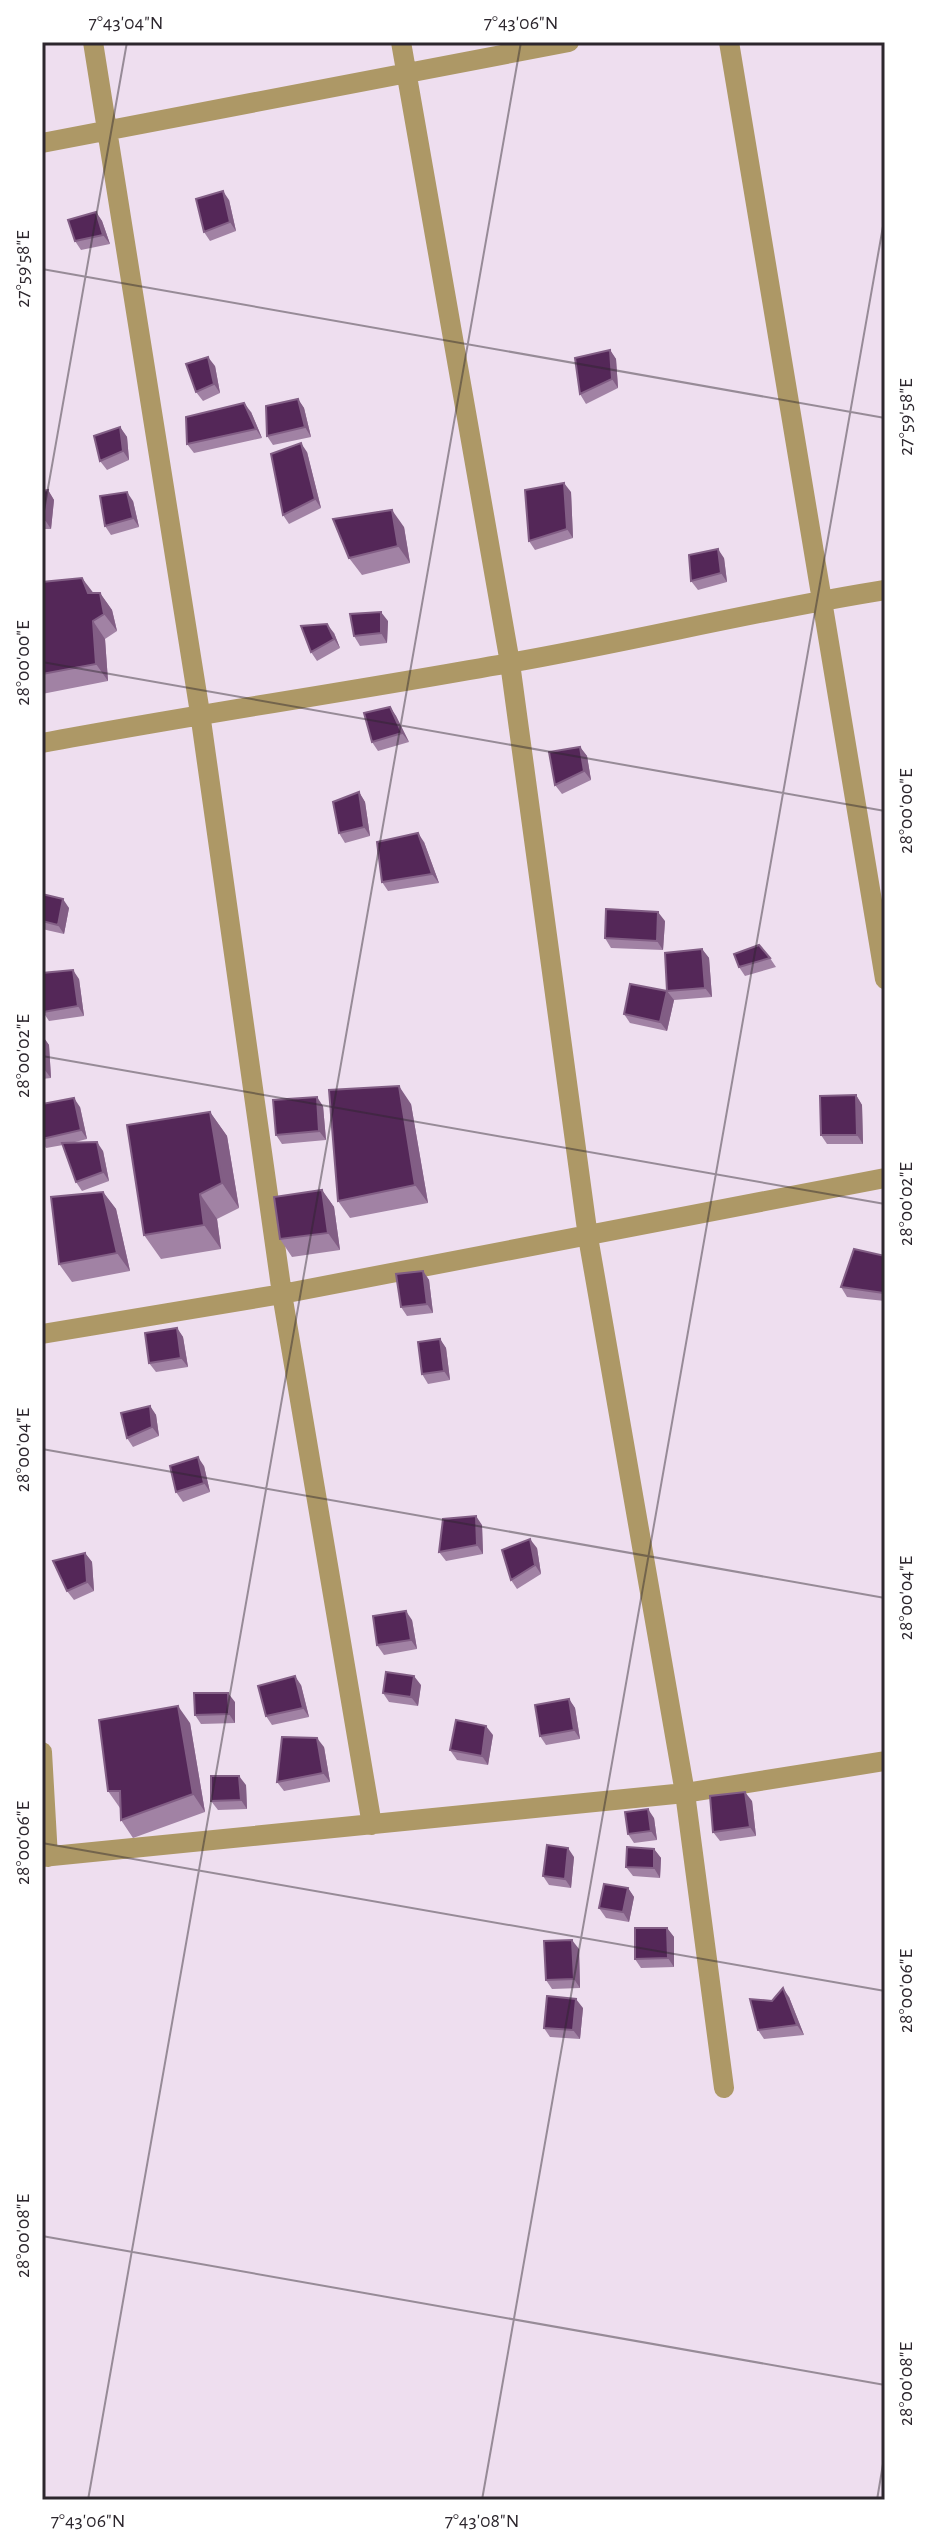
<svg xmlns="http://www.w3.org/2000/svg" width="927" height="2542" viewBox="0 0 927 2542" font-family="'Alegreya Sans',sans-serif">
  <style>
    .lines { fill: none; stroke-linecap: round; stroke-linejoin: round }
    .street { stroke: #ad9866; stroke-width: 20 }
    .wall { fill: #a182a4 }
    .shaded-wall { fill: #825e85 }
    .building { fill: #542758; stroke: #825e85; stroke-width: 2 }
    .ticks { fill: none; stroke: #2c262d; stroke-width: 2; stroke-opacity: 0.45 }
    .neatline { fill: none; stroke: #2c262d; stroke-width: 3 }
    .ticks-label { font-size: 20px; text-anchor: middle; fill: #2c262d }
  </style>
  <rect width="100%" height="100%" fill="#eedeef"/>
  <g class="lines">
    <path class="street" d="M93,42L200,713L282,1294L372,1825
      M401,42L510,663L588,1237L685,1793L724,2088
      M729,42L885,979
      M42,143L569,42
      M42,743C197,714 354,691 509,663C635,641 759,610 885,590
      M42,1334L282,1294L885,1178
      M42,1752L48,1857
      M42,1857L685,1793L885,1761"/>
  </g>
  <path class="wall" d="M229,200L236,231L210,241L204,232Z
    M96,212L102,221L110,244L81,250L75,241Z
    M610,350L616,359L618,388L586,404L580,394Z
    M215,366L220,393L203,401L196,392Z
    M298,399L304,408L311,437L273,445L267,436Z
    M251,412L262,438L194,453L187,444Z
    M120,427L127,437L129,460L107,470L100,461Z
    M307,452L321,508L289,524L283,515Z
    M48,490L54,500L51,529H42V491Z
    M571,492L573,538L535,550L529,541Z
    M133,501L139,527L111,535L105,526Z
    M404,527L410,563L362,575L349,558Z
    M724,558L727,582L698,590L691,581Z
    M42,582L93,593H100L112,610L117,631L105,639L108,681L42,694Z
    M388,621L387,643L360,646L354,636Z
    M334,633L340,648L317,661L311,652Z
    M390,707L396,716L409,742L378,751L372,742Z
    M580,747L587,756L591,780L562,794L555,785Z
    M359,792L365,802L370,836L345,843L339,833Z
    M424,842L439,883L388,891L382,882Z
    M42,894L69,908L64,934L42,929Z
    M665,921L663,950L611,948L605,938Z
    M702,949L709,958L712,997L674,1000L667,1031L630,1023L624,1014L667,991Z
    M770,958L776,967L745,976L739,967Z
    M79,979L84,1016L49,1021L43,1012Z
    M42,1036L49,1045L51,1078L42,1079Z
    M856,1095L862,1105L863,1144H827L821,1135Z
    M42,1104L80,1107L87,1139L71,1143L103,1151L109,1181L82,1191L76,1182L63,1145L46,1148L42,1142Z
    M411,1104L428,1203L350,1218L338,1201Z
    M323,1106L326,1140L282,1144L276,1135Z
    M210,1112L227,1136L239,1208L217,1219L221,1249L161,1259L144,1235Z
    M322,1190L334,1207L340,1250L292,1257L280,1239Z
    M103,1192L116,1209L130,1271L72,1282L59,1264Z
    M885,1256V1301L847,1297L841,1287Z
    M423,1271L429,1280L433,1313L407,1316L401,1307Z
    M177,1328L183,1337L188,1367L156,1372L149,1363Z
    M440,1339L446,1348L450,1380L428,1384L422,1374Z
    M150,1406L156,1415L159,1436L133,1447L127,1438Z
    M204,1466L210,1492L183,1502L176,1492Z
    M482,1525L483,1554L446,1561L439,1552Z
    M537,1548L541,1574L517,1589L511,1580Z
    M85,1553L92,1562L94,1591L74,1600L67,1591Z
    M412,1620L417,1649L384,1655L377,1645Z
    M301,1685L309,1717L272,1725L266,1716Z
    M421,1685L418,1706L389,1702L383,1693Z
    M569,1699L575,1708L580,1739L546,1745L540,1736Z
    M235,1702V1723L201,1724L195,1715Z
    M190,1723L205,1812L133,1838L121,1820L120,1808L108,1791Z
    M493,1735L488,1765L457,1760L450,1750Z
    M324,1747L330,1782L284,1791L277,1782Z
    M246,1785L247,1809L218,1810L211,1801Z
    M752,1801L756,1836L720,1841L713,1832Z
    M654,1818L657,1840L634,1843L628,1834Z
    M654,1849L661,1858L660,1878L633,1876L626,1867Z
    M574,1857L571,1888L549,1885L543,1876Z
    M628,1888L634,1897L629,1922L606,1918L599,1908Z
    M667,1928L674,1937V1967L641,1968L635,1959Z
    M579,1949L580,1988L552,1989L546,1980Z
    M789,1997L804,2035L764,2039L758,2030L772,2001Z
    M583,2008L580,2039L550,2037L544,2028Z"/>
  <path class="shaded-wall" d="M223,191L229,200L236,231L230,222Z
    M96,212L102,221L110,244L103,235Z
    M610,350L616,359L618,388L612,379Z
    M208,357L215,366L220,393L214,384Z
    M298,399L304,408L311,437L305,427Z
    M244,403L251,412L262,438L256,429Z
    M120,427L127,437L129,460L123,451Z
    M301,443L307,452L321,508L315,499Z
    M564,483L571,492L573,538L567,529Z
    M48,490L54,500L51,529L45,520Z
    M127,492L133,501L139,527L133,518Z
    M392,510L404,527L410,563L398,546Z
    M718,549L724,558L727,582L721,573Z
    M82,578L95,595L88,593Z
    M100,593L112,610L117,631L104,614Z
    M381,612L388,621L387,643L381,633Z
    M93,621L105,639L108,681L96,664Z
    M327,624L334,633L340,648L334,639Z
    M390,707L396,716L409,742L402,733Z
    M580,747L587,756L591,780L584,771Z
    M359,792L365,802L370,836L364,827Z
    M418,833L424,842L439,883L432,874Z
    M63,899L69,908L64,934L58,925Z
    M658,912L665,921L663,950L657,941Z
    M702,949L709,958L712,997L705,988Z
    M73,970L79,979L84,1016L78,1006Z
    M667,991L674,1000L667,1031L660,1022Z
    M42,1035L49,1045L51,1078L44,1069Z
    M399,1086L411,1104L428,1203L415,1185Z
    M856,1095L862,1105L863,1144L857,1135Z
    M317,1097L323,1106L326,1140L319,1131Z
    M74,1098L80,1107L87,1139L81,1130Z
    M210,1112L227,1136L239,1208L222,1183Z
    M97,1142L103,1151L109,1181L103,1172Z
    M322,1190L334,1207L340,1250L328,1233Z
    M103,1192L116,1209L130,1271L117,1253Z
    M200,1194L217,1219L221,1249L204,1225Z
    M423,1271L429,1280L433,1313L427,1304Z
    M177,1328L183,1337L188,1367L181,1358Z
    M440,1339L446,1348L450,1380L444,1371Z
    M150,1406L156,1415L159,1436L152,1427Z
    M198,1457L204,1466L210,1492L204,1483Z
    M476,1516L482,1525L483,1554L477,1545Z
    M530,1539L537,1548L541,1574L535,1565Z
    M85,1553L92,1562L94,1591L87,1582Z
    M406,1611L412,1620L417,1649L411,1640Z
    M295,1676L301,1685L309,1717L303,1708Z
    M414,1676L421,1685L418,1706L411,1697Z
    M228,1693L235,1702V1723L229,1714Z
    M569,1699L575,1708L580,1739L574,1730Z
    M178,1706L190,1723L205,1812L193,1794Z
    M486,1726L493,1735L488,1765L482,1756Z
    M317,1738L324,1747L330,1782L323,1773Z
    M239,1776L246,1785L247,1809L241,1800Z
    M745,1792L752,1801L756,1836L750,1827Z
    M648,1809L654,1818L657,1840L651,1831Z
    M568,1848L574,1857L571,1888L565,1879Z
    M654,1849L661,1858L660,1878L654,1868Z
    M628,1888L634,1897L629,1922L623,1912Z
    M667,1928L674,1937V1967L668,1958Z
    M572,1940L579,1949L580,1988L574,1979Z
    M783,1988L789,1997L804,2035L797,2025Z
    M576,1999L583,2008L580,2039L573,2030Z"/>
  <path class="building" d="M223,191L230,222L204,232L196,199Z
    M96,212L103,235L75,241L68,220Z
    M610,350L612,379L580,394L575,358Z
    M208,357L214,384L196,392L186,364Z
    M298,399L305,427L267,436L266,406Z
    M244,403L256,429L187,444L186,417Z
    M120,427L123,451L100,461L94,436Z
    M301,443L315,499L283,515L271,454Z
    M564,483L567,529L529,541L525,490Z
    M48,490L45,520H42V491Z
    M127,492L133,518L105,526L100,496Z
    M392,510L398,546L349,558L333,519Z
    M718,549L721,573L691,581L689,555Z
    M82,578L88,593H100L104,614L93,621L96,664L42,674V582Z
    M381,612V633L354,636L350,614Z
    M327,624L334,639L311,652L301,626Z
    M390,707L402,733L372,742L364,713Z
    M580,747L584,771L555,785L549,752Z
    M359,792L364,827L339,833L333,802Z
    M418,833L432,874L382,882L377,842Z
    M42,894L63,899L58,925L42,921Z
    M606,909L658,912L657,941L605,938Z
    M759,945L770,958L739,967L734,954Z
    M702,949L705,988L667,991L660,1022L624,1014L630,984L667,991L665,953Z
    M73,970L78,1006L43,1012L42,973Z
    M42,1036L44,1069H42Z
    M399,1086L415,1185L338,1201L329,1090Z
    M856,1095L857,1135H821L820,1096Z
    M317,1097L319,1131L276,1135L273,1100Z
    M74,1098L81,1130L42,1139V1104Z
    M210,1112L222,1183L200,1194L204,1225L144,1235L127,1125Z
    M97,1142L103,1172L76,1182L62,1143Z
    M322,1190L328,1233L280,1239L274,1197Z
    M103,1192L117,1253L59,1264L51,1197Z
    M854,1249L885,1256L884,1293L841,1287Z
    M423,1271L427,1304L401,1307L396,1274Z
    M177,1328L181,1358L149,1363L145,1333Z
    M440,1339L444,1371L422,1374L418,1342Z
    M150,1406L152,1427L127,1438L121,1413Z
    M198,1457L204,1483L176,1492L170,1466Z
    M476,1516L477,1545L439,1552L443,1519Z
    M530,1539L535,1565L511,1580L502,1550Z
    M85,1553L87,1582L67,1591L53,1561Z
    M406,1611L411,1640L377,1645L373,1616Z
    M386,1672L414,1676L411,1697L383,1693Z
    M295,1676L303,1708L266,1716L258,1686Z
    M194,1693H228L229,1714L195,1715Z
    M569,1699L574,1730L540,1736L535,1705Z
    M178,1706L193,1794L121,1820L120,1791H108L99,1720Z
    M456,1720L486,1726L482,1756L450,1750Z
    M282,1737L317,1738L323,1773L277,1782Z
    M211,1776H239L241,1800L211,1801Z
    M745,1792L750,1827L713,1832L710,1796Z
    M648,1809L651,1831L628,1834L625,1812Z
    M547,1845L568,1848L565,1879L543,1876Z
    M627,1847L654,1849V1868L626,1867Z
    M604,1884L628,1888L623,1912L599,1908Z
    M635,1928H667L668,1958L635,1959Z
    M572,1940L574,1979L546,1980L544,1941Z
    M783,1988L797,2025L758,2030L750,1999L772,2001Z
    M547,1996L576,1999L573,2030L544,2028Z"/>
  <path class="ticks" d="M42,269L885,418M42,522L127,42M42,662L885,811M42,1056L885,1204M42,1449L885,1598M42,1843L885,1991M42,2236L885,2385M88,2500L521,42M482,2500L885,215M877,2500L885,2452"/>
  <rect width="927" height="2542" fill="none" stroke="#ffffff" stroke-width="88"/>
  <rect x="44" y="44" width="839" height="2454" class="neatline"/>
  <g class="ticks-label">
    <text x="126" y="29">7°43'04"N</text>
    <text x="521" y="29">7°43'06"N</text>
    <text transform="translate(22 269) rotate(-90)" y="7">27°59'58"E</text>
    <text transform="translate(905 417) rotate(-90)" y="7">27°59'58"E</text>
    <text transform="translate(22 663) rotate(-90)" y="7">28°00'00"E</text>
    <text transform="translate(905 811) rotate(-90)" y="7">28°00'00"E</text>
    <text transform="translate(22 1056) rotate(-90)" y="7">28°00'02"E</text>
    <text transform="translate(905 1204) rotate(-90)" y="7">28°00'02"E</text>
    <text transform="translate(22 1450) rotate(-90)" y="7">28°00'04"E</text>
    <text transform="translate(905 1598) rotate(-90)" y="7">28°00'04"E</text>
    <text transform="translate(22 1843) rotate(-90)" y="7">28°00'06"E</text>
    <text transform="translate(905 1991) rotate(-90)" y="7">28°00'06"E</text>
    <text transform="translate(22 2236) rotate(-90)" y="7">28°00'08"E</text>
    <text transform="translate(905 2384) rotate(-90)" y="7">28°00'08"E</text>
    <text x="88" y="2527">7°43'06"N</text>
    <text x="482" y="2527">7°43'08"N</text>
  </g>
</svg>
